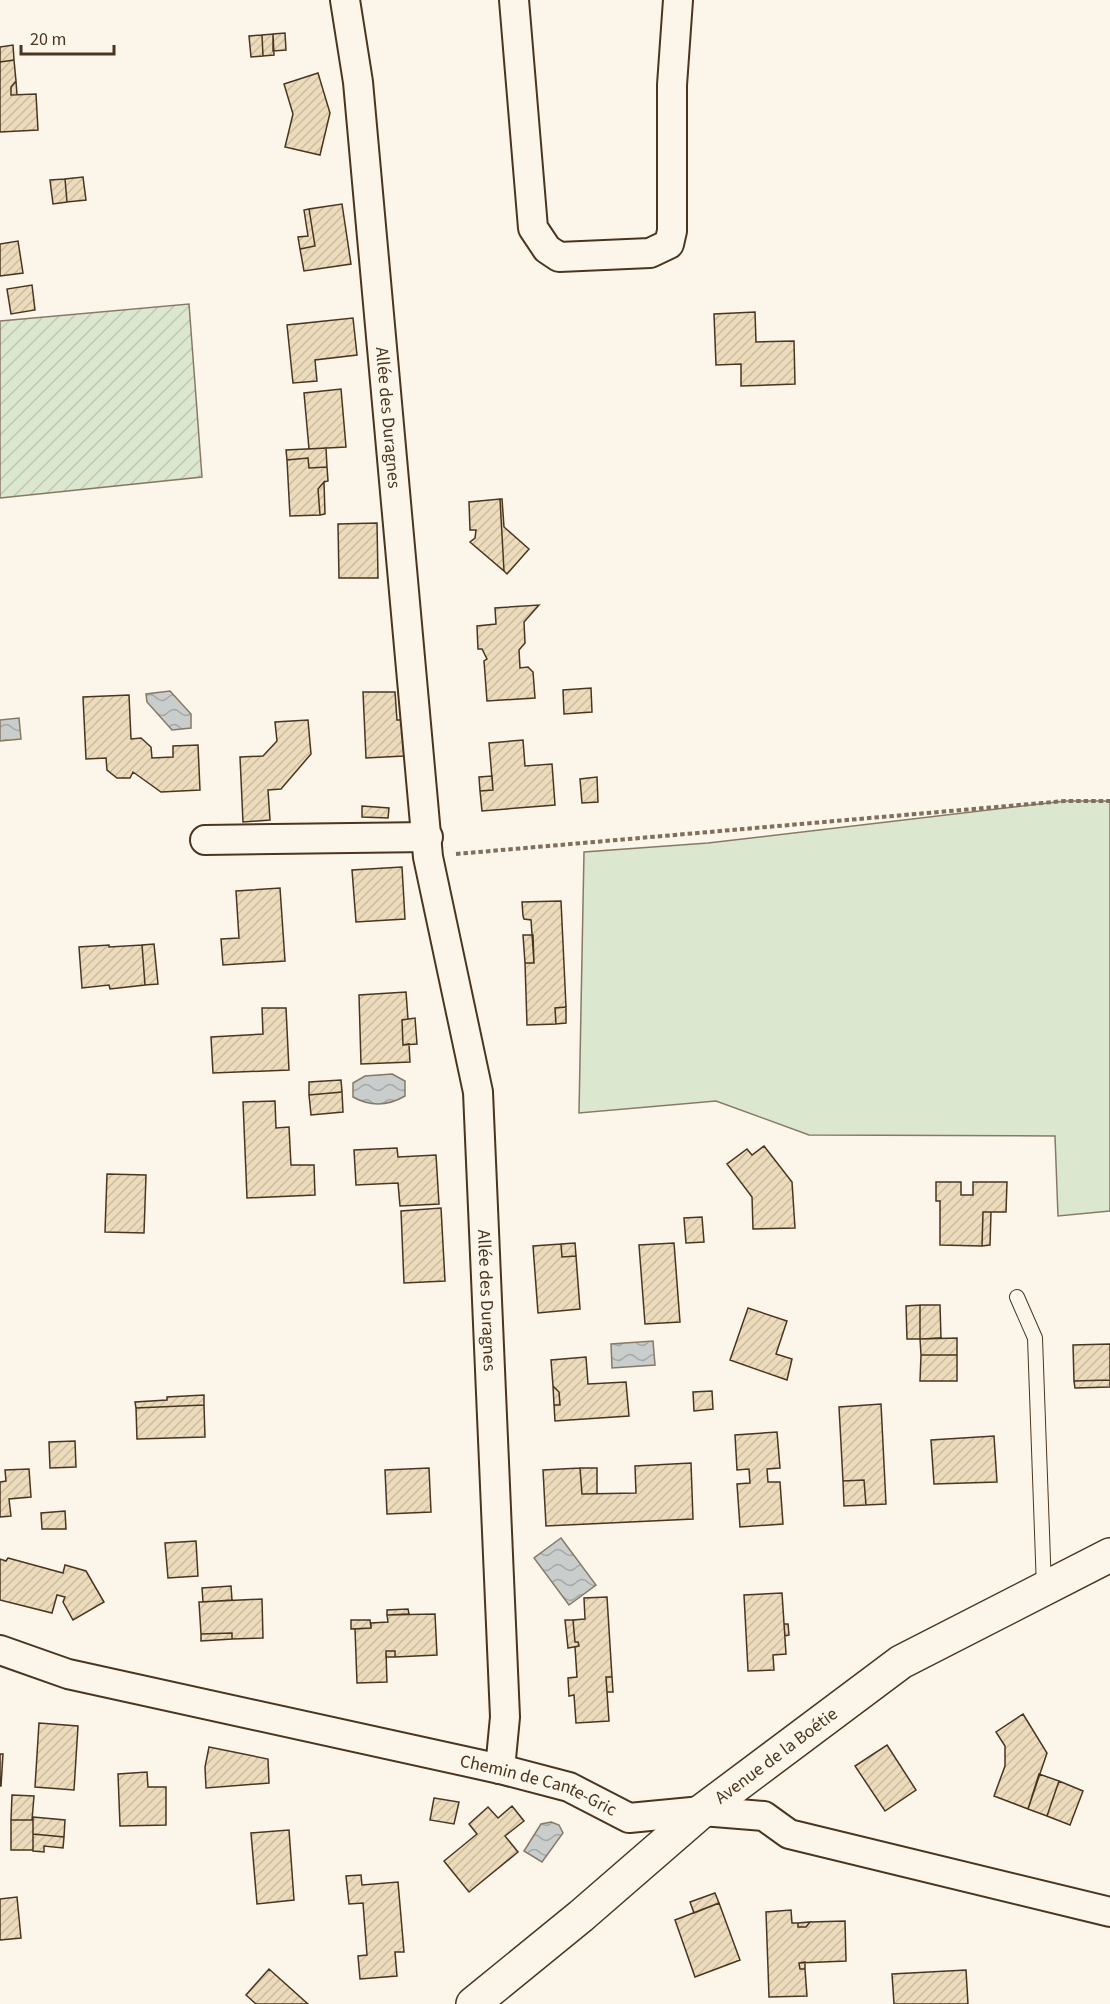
<svg xmlns="http://www.w3.org/2000/svg" width="1110" height="2004" viewBox="0 0 1110 2004" font-family="'Source Sans 3',sans-serif">
  <style>
    .green { fill: #dce7d0; stroke: #887966; stroke-width: 1.5 }
    .garden { fill: url(#garden-furrows); stroke: #887966; stroke-width: 1.5 }
    .water { fill: url(#water-waves); stroke: #887966; stroke-width: 1.5 }
    .building { fill: url(#building-hatch); stroke: #4a3520; stroke-width: 1.5 }
    .lines { fill: none; stroke-linecap: round; stroke-linejoin: round }
    .service-casing { stroke: #4a3520; stroke-width: 16 }
    .minor-casing { stroke: #4a3520; stroke-width: 32 }
    .secondary-casing { stroke: #4a3520; stroke-width: 36 }
    .path { stroke: #7f6f5c; stroke-width: 4; stroke-dasharray: 4.5 3; stroke-linecap: butt }
    .service { stroke: #fbf6e9; stroke-width: 14 }
    .minor { stroke: #fbf6e9; stroke-width: 28 }
    .secondary { stroke: #fbf6e9; stroke-width: 33 }
    .labels { text-anchor: middle; dominant-baseline: central; stroke-width: 4.5; stroke-linejoin: round; paint-order: stroke }
    .street-label { font-size: 18px; fill: #4a3520; stroke: #fbf6e9 }
  </style>
  <defs>
    <pattern id="garden-furrows" width="10" height="10" patternUnits="userSpaceOnUse" patternTransform="scale(1.5)"><rect width="10" height="10" fill="#dce7d0"/><path d="M-1 1l2-2M0 10L10 0M9 11l2-2" fill="none" stroke="#bec7b2"/></pattern>
    <pattern id="water-waves" width="16" height="10" patternUnits="userSpaceOnUse" patternTransform="scale(1.5)"><rect width="16" height="10" fill="#c9cecd"/><path d="M0 5q4-4 8 0t8 0" fill="none" stroke="#a5a8a6"/></pattern>
    <pattern id="building-hatch" width="6" height="6" patternUnits="userSpaceOnUse" patternTransform="scale(1.5)"><rect width="6" height="6" fill="#ecdcbc"/><path d="M-1 1l2-2M0 6l6-6M5 7l2-2" fill="none" stroke="#ccbda1"/></pattern>
  </defs>
  <rect width="100%" height="100%" fill="#fbf6e9"/>
  <path class="green" d="M1065,801H1110V1211L1058,1216L1055,1136L809,1135L716,1101L579,1113L584,852L708,843Z"/>
  <path class="garden" d="M189,304L202,477L0,498V321Z"/>
  <path class="water" d="M170,691L191,714V728L172,730L147,702L146,694Z
    M19,718L21,739L0,741V720Z
    M392,1074L405,1081V1096C388,1106 371,1107 353,1097V1083L365,1076Z
    M653,1341L655,1365L612,1368L611,1344Z
    M561,1538L596,1585L569,1605L534,1558Z
    M551,1822L559,1825L563,1833L542,1862L524,1851L541,1824Z"/>
  <path class="building" d="M285,33L286,50L273,51V34Z
    M273,34L274,55L263,56L262,35Z
    M262,35L263,56L251,57L249,36Z
    M13,45L14,60L0,62V47Z
    M14,60L16,81L11,87V95L36,94L38,130L0,132V62Z
    M318,73L330,113L320,155L285,147L293,114L284,84Z
    M16,81L17,95H11V87Z
    M83,177L86,200L67,202L65,179Z
    M65,179L67,202L53,204L50,180Z
    M342,204L351,264L304,271L300,249L315,246L309,209Z
    M309,209L315,246L300,249L298,237L308,236L304,210Z
    M18,241L23,273L0,276V244Z
    M32,285L35,310L11,314L7,289Z
    M755,312L756,342L794,341L795,384L741,386V364L716,365L714,314Z
    M353,318L357,355L315,360L317,381L293,383L287,325Z
    M341,389L346,447L309,449L304,393Z
    M326,448L327,467L309,468L308,458L287,460L286,450Z
    M308,458L309,468L327,467L328,481L324,482L318,489L320,515L290,516L287,460Z
    M324,482L325,514L320,515L318,489Z
    M500,499L504,571L470,542L475,538L476,530H470L469,502Z
    M500,499H502L504,527L529,549L507,574L504,571Z
    M377,523L378,578H339L338,524Z
    M539,605L524,622L525,643L519,650L520,668L528,667L533,672L535,698L487,701L484,661L487,659L482,649H478L477,626L496,624L495,608Z
    M591,688L592,712L564,714L563,690Z
    M363,692H395L397,720H403L404,756L366,758Z
    M129,695L131,739L141,738L151,747L152,758L173,757V746L198,745L200,790L161,792L133,772L130,778H117L107,770L106,758L86,759L83,697Z
    M308,720L311,754L281,789L268,790L270,820L243,822L240,757L263,756L277,741L275,722Z
    M523,740L525,766L552,764L555,805L482,811L480,791L493,790L489,743Z
    M492,776L493,790L480,791L479,777Z
    M597,777L598,802L582,803L580,779Z
    M362,806L389,808L388,818L362,817Z
    M402,867L405,919L356,922L352,870Z
    M280,888L285,961L223,965L221,939L239,938L236,891Z
    M561,901L566,1007L555,1008L556,1024L527,1025L525,963H534L531,920L524,919L523,916L522,902Z
    M523,935H533L534,963H525Z
    M154,944L158,984L145,985L142,945Z
    M109,945V947L142,945L145,985L110,989L109,985L82,988L79,947Z
    M406,992L408,1019L402,1020L403,1045L409,1044L410,1062L361,1064L359,995Z
    M566,1007V1023L556,1024L555,1008Z
    M262,1008H286L289,1070L213,1073L211,1037L263,1034Z
    M415,1018L417,1044L403,1045L402,1020Z
    M341,1080L342,1092L309,1095V1082Z
    M342,1092L343,1112L311,1115L309,1095Z
    M275,1101L276,1128L289,1127L291,1165H314L315,1195L247,1198L243,1102Z
    M764,1146L792,1182L795,1228L753,1229L752,1197L727,1164L747,1149L752,1155Z
    M397,1148L398,1157L436,1155L439,1204L400,1206L398,1183L356,1185L354,1150Z
    M107,1174L146,1175L144,1233L105,1232Z
    M936,1182H961V1195H973V1182H1007L1006,1212H983L982,1246L940,1245V1201H936Z
    M441,1208L445,1281L404,1283L401,1211Z
    M983,1212H991L990,1245L982,1246Z
    M702,1217L704,1242L686,1243L684,1218Z
    M575,1243L576,1256L562,1257L561,1244Z
    M674,1243L680,1322L645,1324L639,1245Z
    M561,1244L562,1257L576,1256L580,1309L538,1313L533,1246Z
    M920,1305H940L941,1338L920,1339Z
    M920,1305V1339H907L906,1306Z
    M748,1308L787,1321L776,1354L792,1359L787,1380L730,1360Z
    M957,1338V1355H921L920,1339Z
    M1110,1344V1380L1074,1381L1073,1345Z
    M921,1355H957V1381H920Z
    M586,1357L588,1384L626,1382L629,1416L555,1421L554,1405H560L559,1392L553,1386L551,1360Z
    M1110,1380V1387L1075,1388L1074,1381Z
    M553,1386L559,1392L560,1405H554Z
    M712,1391L713,1409L694,1411L693,1392Z
    M204,1395V1405L136,1408L135,1402L167,1400V1397Z
    M881,1404L886,1504L866,1505L864,1480L843,1481L839,1407Z
    M204,1405L205,1437L137,1439L136,1408Z
    M777,1432L780,1468L767,1469L768,1482H780L783,1524L740,1527L737,1484L750,1483L749,1469L737,1470L735,1435Z
    M994,1436L997,1482L934,1484L931,1440Z
    M75,1441L76,1467L50,1468L49,1442Z
    M691,1463L693,1519L546,1526L543,1470L580,1468L582,1494L636,1493L635,1466Z
    M429,1468L431,1512L387,1514L385,1470Z
    M580,1468H597V1494H582Z
    M29,1469L31,1497L9,1499L11,1516L0,1517V1482L6,1481L5,1470Z
    M864,1480L866,1505L844,1506L843,1481Z
    M65,1511L66,1529H42L41,1513Z
    M196,1541L198,1576L168,1578L165,1543Z
    M8,1558L63,1573L65,1565L86,1571L104,1602L73,1620L63,1602L65,1597L57,1595L52,1613L0,1600V1559L6,1561Z
    M231,1586L232,1600L203,1602L202,1588Z
    M782,1593L786,1654L773,1655L774,1670L748,1671L744,1595Z
    M607,1597L612,1677H606L609,1721L576,1723L574,1695L569,1696L568,1678L577,1677L575,1647L579,1646L578,1642H575L573,1620L585,1619L584,1598Z
    M262,1599L263,1638L232,1639V1633L201,1634L199,1602Z
    M408,1609L409,1614L387,1615V1610Z
    M435,1614L437,1655L395,1657V1651H386L387,1682L357,1683L355,1629L371,1628V1623L388,1622L387,1615Z
    M351,1620H370L371,1628L351,1629Z
    M565,1620H573L575,1642H578L579,1646L568,1648Z
    M784,1624H788L789,1635L785,1636Z
    M232,1633V1639L201,1641V1634Z
    M386,1651H395V1657H386Z
    M606,1677H612L613,1692H607Z
    M1023,1714L1047,1753L1028,1809L994,1796L1005,1766V1746L996,1732Z
    M39,1723L78,1726L74,1790L35,1787Z
    M887,1745L916,1790L885,1811L855,1766Z
    M209,1747L268,1759L269,1783L206,1788L205,1767Z
    M0,1754H3L1,1786H0Z
    M147,1772L148,1787H166V1825L120,1826L118,1774Z
    M1039,1774L1059,1781L1047,1816L1028,1809Z
    M1059,1781L1083,1791L1070,1825L1047,1816Z
    M12,1795L34,1796L32,1820H11Z
    M434,1798L459,1802L454,1824L430,1820Z
    M512,1806L524,1821L505,1836L518,1852L469,1892L444,1861L477,1834L469,1824L488,1807L498,1818Z
    M33,1817L65,1820L64,1837L33,1834Z
    M11,1820H33V1850H11Z
    M289,1830L294,1900L257,1904L251,1833Z
    M33,1834L64,1837L63,1848L44,1846V1852L33,1851Z
    M361,1875L362,1885L398,1882L404,1952H395L397,1976L360,1979L358,1956L367,1955L363,1903L349,1904L346,1876Z
    M715,1893L719,1903L694,1913L690,1902Z
    M17,1897L21,1938L0,1940V1899Z
    M719,1903L740,1960L695,1977L675,1920Z
    M791,1910L792,1923H798V1927H806L810,1922L845,1921L846,1961L799,1963L800,1969H805L807,1996L769,1997L766,1912Z
    M810,1922L806,1927H798V1923Z
    M805,1962V1969H800L799,1963Z
    M269,1969L308,2004H256L246,1995Z
    M966,1970L968,2004H894L892,1974Z"/>
  <g class="lines">
    <defs>
      <path id="service" d="M1017,1297L1035,1338L1044,1588"/>
      <g id="minor">
        <path id="s1" d="M345,0L358,82L428,857L478,1092L505,1717L500,1769"/>
        <path d="M514,0L533,228L547,249L559,257L650,253L669,244L672,231V85L678,0"/>
        <path d="M205,840L428,837"/>
        <path id="s2" d="M0,1650L68,1674L500,1769L569,1787L629,1818L702,1811L764,1816L789,1834L1110,1912"/>
      </g>
      <g id="secondary">
        <path id="s3" d="M473,2004L581,1916L702,1811L901,1662L1110,1555"/>
      </g>
    </defs>
    <use href="#service" class="service-casing"/>
    <use href="#minor" class="minor-casing"/>
    <use href="#secondary" class="secondary-casing"/>
    <path class="path" d="M456,854L1065,801H1110"/>
    <use href="#service" class="service"/>
    <use href="#minor" class="minor"/>
    <use href="#secondary" class="secondary"/>
  </g>
  <g class="labels">
    <g class="street-label">
      <text stroke="none"><textPath href="#s1" startOffset="420">Allée des Duragnes</textPath></text>
      <text stroke="none"><textPath href="#s1" startOffset="1310">Allée des Duragnes</textPath></text>
      <text stroke="none"><textPath href="#s3" startOffset="392">Avenue de la Boétie</textPath></text>
      <text stroke="none"><textPath href="#s2" startOffset="556">Chemin de Cante-Gric</textPath></text>
    </g>
  </g>
  <path d="M21 45v9h93v-9" fill="none" stroke="#4a3520" stroke-width="3"/>
  <text x="30" y="45" font-size="18" fill="#4a3520" stroke="#fbf6e9" stroke-width="4.5" paint-order="stroke">20 m</text>
</svg>
